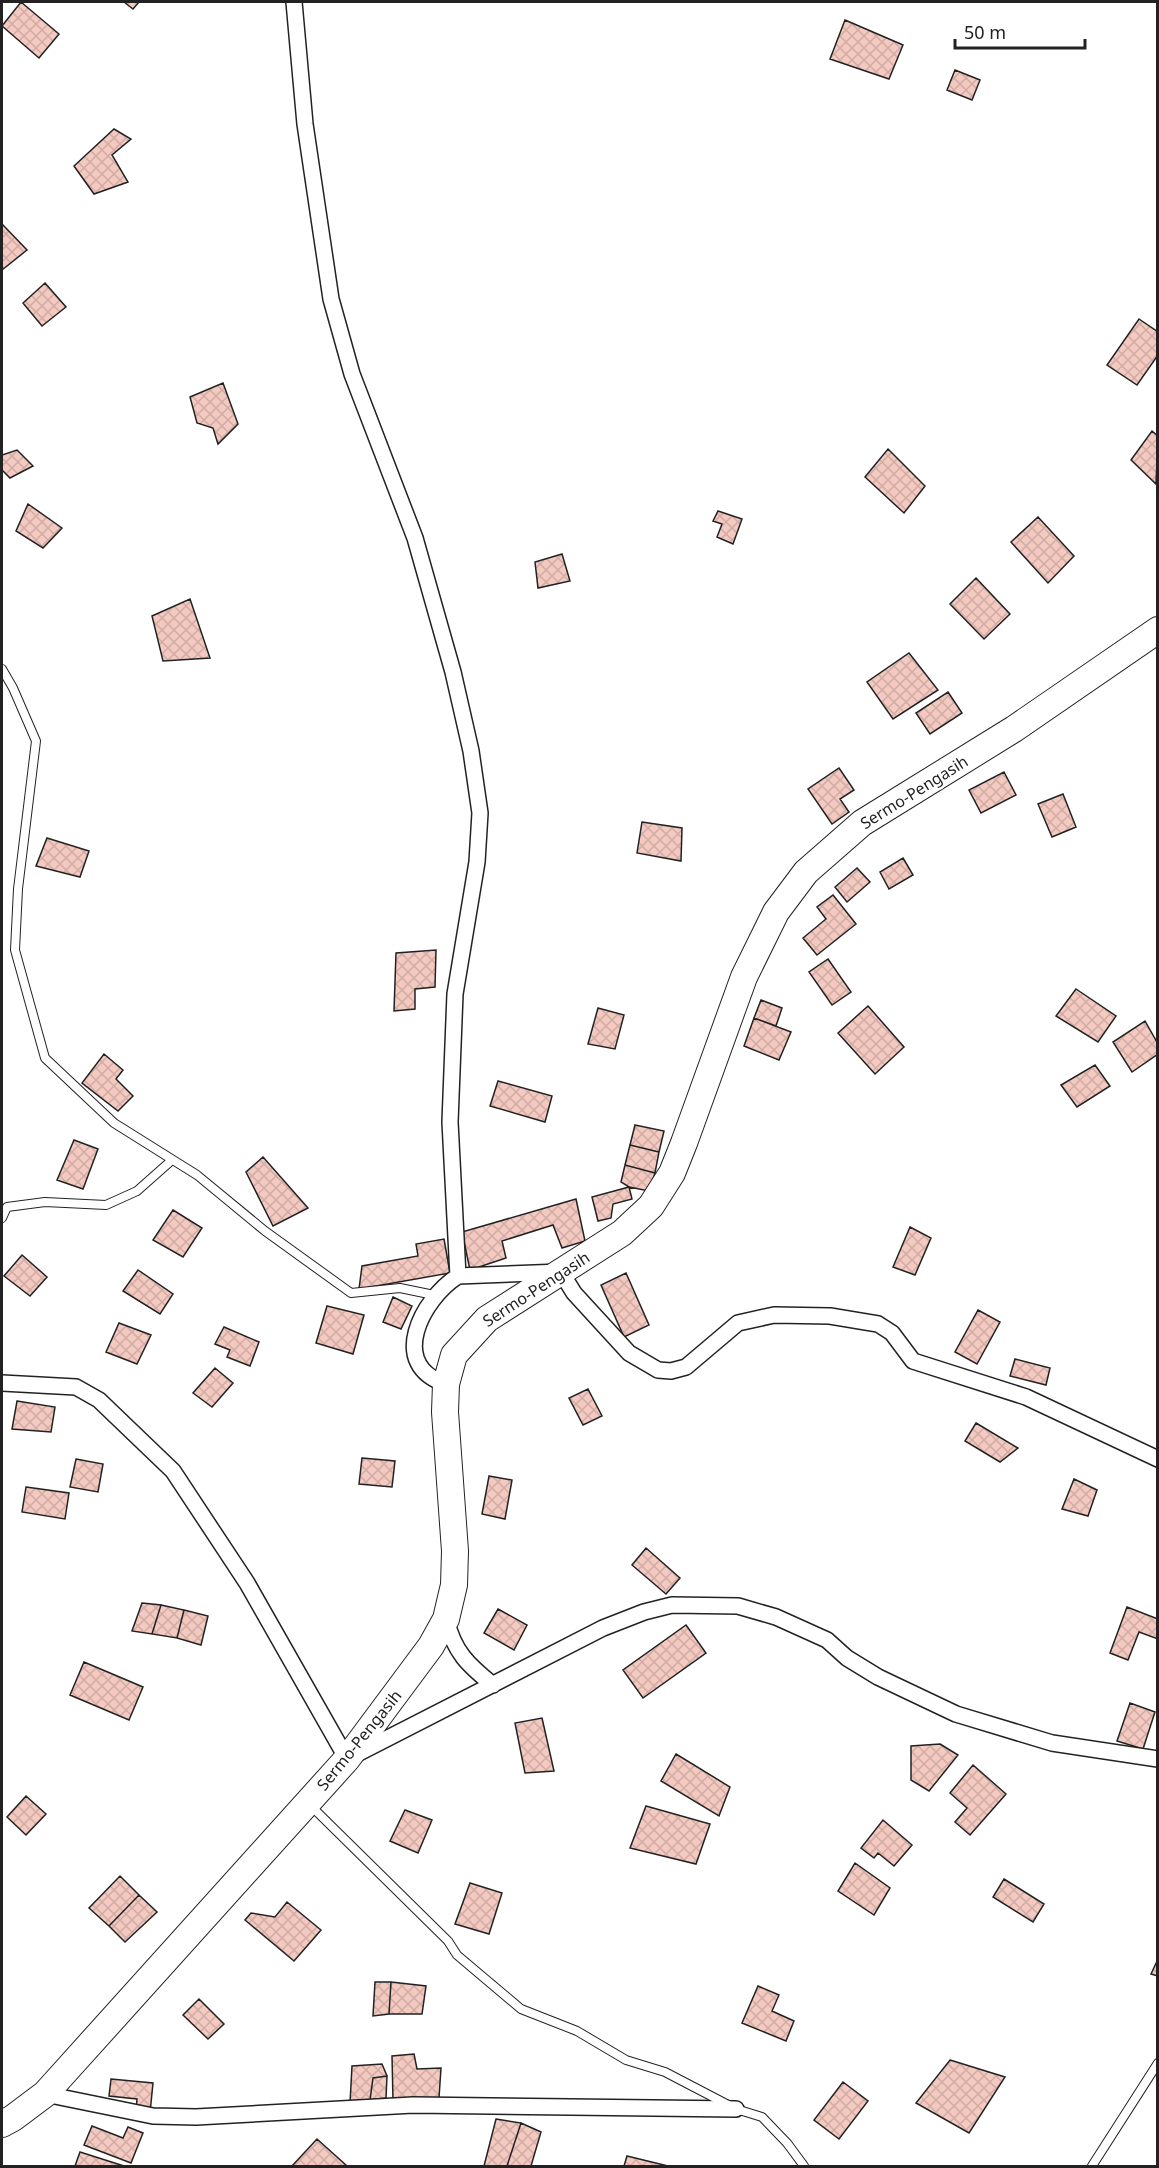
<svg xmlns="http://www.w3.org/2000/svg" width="1159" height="2168" viewBox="0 0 1159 2168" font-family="'Noto Sans',sans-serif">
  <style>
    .building { fill: url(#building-cross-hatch); stroke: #222; stroke-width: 1.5 }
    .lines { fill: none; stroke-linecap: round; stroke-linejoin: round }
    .lane-casing { stroke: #222; stroke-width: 10 }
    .street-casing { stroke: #222; stroke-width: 18 }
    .primary-casing { stroke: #222; stroke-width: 28 }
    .lane { stroke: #fff; stroke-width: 8 }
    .street { stroke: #fff; stroke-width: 15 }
    .primary { stroke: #fff; stroke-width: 26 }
    .labels { text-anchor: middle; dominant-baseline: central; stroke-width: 4.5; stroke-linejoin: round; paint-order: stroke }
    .street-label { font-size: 16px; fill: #222; stroke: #fff }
  </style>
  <defs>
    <pattern id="building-cross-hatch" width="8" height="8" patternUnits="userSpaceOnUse" patternTransform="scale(1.5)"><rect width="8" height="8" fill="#f3c9c0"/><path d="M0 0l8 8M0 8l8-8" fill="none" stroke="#d0aca5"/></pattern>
  </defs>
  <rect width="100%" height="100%" fill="#fff"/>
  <path class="building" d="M21,2L59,34L39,58L2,26Z
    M124,2H139L133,9Z
    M845,20L903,45L889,79L830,59Z
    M955,70L980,80L972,100L947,90Z
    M114,129L131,139L112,155L128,182L94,194L74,166Z
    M2,224L27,250L2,270Z
    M45,283L66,307L42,326L23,303Z
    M1139,319L1158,332V355L1137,385L1107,365Z
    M223,383L238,424L218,444L213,428L197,423L190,397Z
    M1152,431L1158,436L1156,484L1131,460Z
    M888,449L925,486L904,513L865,477Z
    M17,450L33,466L10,478L2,470V455Z
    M28,504L62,528L43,548L16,531Z
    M718,511L742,519L733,544L717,537L722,524L713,521Z
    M1038,517L1074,556L1048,583L1011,542Z
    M562,554L570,581L538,588L535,562Z
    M976,578L1010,614L984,639L950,604Z
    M190,599L210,658L163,661L152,616Z
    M909,653L938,690L893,719L867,682Z
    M948,692L962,713L930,734L916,713Z
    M839,768L854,790L840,799L849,812L832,824L808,789Z
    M1004,772L1016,795L981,813L969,790Z
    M1063,794L1076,827L1052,837L1038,804Z
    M642,822L682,828L681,861L637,853Z
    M47,838L89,851L80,877L36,866Z
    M903,858L913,875L889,889L880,872Z
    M857,868L870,882L847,902L835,887Z
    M833,895L856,924L817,955L803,938L826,919L817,907Z
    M436,950L435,987L415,989V1009L394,1011L396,953Z
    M828,959L851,992L832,1005L809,972Z
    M1076,989L1116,1016L1098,1042L1056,1016Z
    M761,1000L782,1008L776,1026L754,1018Z
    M868,1006L904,1047L875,1074L838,1033Z
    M598,1008L624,1015L615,1049L588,1044Z
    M754,1018L791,1032L779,1060L744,1046Z
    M1145,1021L1158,1044V1054L1132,1072L1113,1042Z
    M104,1054L123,1070L116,1079L133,1096L118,1111L82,1083Z
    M1095,1065L1110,1086L1077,1107L1061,1085Z
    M498,1081L552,1096L545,1122L490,1106Z
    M635,1125L664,1131L659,1152L630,1145Z
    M74,1140L98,1149L83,1189L57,1180Z
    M630,1145L659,1152L655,1173L625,1165Z
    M263,1157L308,1208L273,1226L246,1172Z
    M625,1165L655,1173L649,1191L629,1187L621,1182Z
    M629,1187L632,1199L613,1204L611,1218L598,1221L592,1197Z
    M576,1199L585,1241L562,1248L553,1225L502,1241L506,1258L470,1270L462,1232Z
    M173,1210L202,1228L183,1257L153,1240Z
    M910,1227L931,1238L915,1275L893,1267Z
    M444,1239L450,1273L359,1289L362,1266L418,1256L416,1244Z
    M22,1255L47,1277L30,1296L4,1276Z
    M138,1270L173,1294L160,1314L123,1291Z
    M626,1273L649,1325L624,1337L601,1285Z
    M393,1297L412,1306L401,1329L383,1322Z
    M327,1306L364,1315L353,1354L316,1343Z
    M978,1310L1000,1322L977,1364L955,1352Z
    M119,1323L151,1335L137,1364L106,1352Z
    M224,1327L259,1342L250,1366L227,1357L230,1350L215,1344Z
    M1015,1359L1050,1368L1046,1385L1010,1376Z
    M215,1368L233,1383L212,1407L193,1393Z
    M588,1389L602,1416L583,1425L569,1398Z
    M17,1401L55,1407L51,1432L12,1429Z
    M976,1423L1018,1448L1000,1462L965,1441Z
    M362,1458L395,1461L392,1487L359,1484Z
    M76,1459L103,1464L98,1492L70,1487Z
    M489,1476L512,1480L505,1519L482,1514Z
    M1074,1479L1097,1490L1088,1516L1062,1509Z
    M26,1487L69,1493L65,1519L22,1512Z
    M646,1548L680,1578L666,1594L632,1565Z
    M142,1603L161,1605L152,1634L132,1631Z
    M161,1605L184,1610L177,1638L152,1634Z
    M1127,1607L1158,1619V1639L1139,1632L1128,1660L1110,1653Z
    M498,1609L527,1625L514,1650L484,1633Z
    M184,1610L208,1616L201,1645L177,1638Z
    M686,1625L706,1653L643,1698L623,1670Z
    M84,1662L143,1687L129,1720L70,1695Z
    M1130,1703L1155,1712L1143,1749L1117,1741Z
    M542,1718L554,1771L525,1773L515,1723Z
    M940,1744L958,1755L929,1791L911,1780V1746Z
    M676,1754L730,1787L719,1816L661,1781Z
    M973,1765L1006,1794L970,1835L955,1822L967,1808L950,1793Z
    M26,1796L46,1814L26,1835L7,1817Z
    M646,1806L710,1824L696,1864L630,1848Z
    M405,1810L432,1820L418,1853L390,1841Z
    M883,1820L912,1845L894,1866L878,1853L874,1858L861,1848Z
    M855,1863L890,1888L874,1915L838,1891Z
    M120,1876L139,1895L109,1926L89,1908Z
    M1004,1879L1044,1904L1033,1922L993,1897Z
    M470,1883L502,1893L489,1934L455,1924Z
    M139,1895L157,1912L125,1942L109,1926Z
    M287,1902L321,1930L294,1961L245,1920L251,1913L275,1917Z
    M1158,1959V1976L1151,1974Z
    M375,1982H391L389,2014L373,2016Z
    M391,1982L426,1986L422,2014H389Z
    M758,1986L779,1995L772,2011L794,2021L786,2041L742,2023Z
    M199,1999L224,2024L208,2039L183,2015Z
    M414,2054L417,2069L441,2068L439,2098L393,2101L392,2056Z
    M950,2060L1005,2077L969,2133L916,2103Z
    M382,2064L387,2076L373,2078L370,2100L350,2103L352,2066Z
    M387,2076L386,2098L370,2100L373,2078Z
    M111,2079L153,2083L150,2113L136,2111L137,2099L109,2096Z
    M843,2082L868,2101L839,2139L814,2120Z
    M496,2119L521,2123L507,2166H484Z
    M521,2123L541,2132L531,2166H507Z
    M92,2126L123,2138L128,2127L143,2133L131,2163L84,2145Z
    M317,2139L347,2166H292Z
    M80,2152L124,2166H75Z
    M627,2156L668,2166H624Z"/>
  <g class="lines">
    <defs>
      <path id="lane" d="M2,669L13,688L36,741L18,889L15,950L45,1058L114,1123L197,1175L265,1231L351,1293L400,1288L434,1295
        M2,1218L7,1207L45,1202L106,1205L137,1191L172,1160
        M311,1806L448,1941L457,1955L521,2009L577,2031L626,2060L665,2072L736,2109L762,2117L787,2143L804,2166
        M1092,2166L1158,2063"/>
      <path id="street" d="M294,2L305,124L331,299L352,374L415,538L453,672L471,751L480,813L477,862L455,994L450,1122L458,1276C422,1299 387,1365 446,1384
        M458,1276L561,1272L574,1293L629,1353L658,1370L671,1371L686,1367L738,1323L774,1315L830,1316L878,1324L892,1333L913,1361L1026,1397L1158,1459
        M2,1383L76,1387L99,1400L173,1471L247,1583L347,1759L603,1628L644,1612L672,1605L738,1606L776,1617L827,1640L847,1658L878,1677L956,1714L1052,1743L1158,1759
        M446,1619C454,1652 468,1665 493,1685
        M45,2094L153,2116L196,2117L413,2105L736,2109"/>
      <path id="primary" d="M2,2124L13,2118L45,2094L347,1759L431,1646L446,1619L454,1585L455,1551L445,1412L446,1384L454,1355L487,1319L622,1233L651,1206L672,1173L684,1143L744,977L776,912L806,872L862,823L1014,729L1158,630"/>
    </defs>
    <use href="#lane" class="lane-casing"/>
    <use href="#street" class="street-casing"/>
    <use href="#primary" class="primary-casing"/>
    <use href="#lane" class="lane"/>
    <use href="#street" class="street"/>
    <use href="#primary" class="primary"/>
  </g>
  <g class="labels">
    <g class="street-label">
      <text transform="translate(914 792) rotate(-32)">Sermo-Pengasih</text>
      <text transform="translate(536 1289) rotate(-33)">Sermo-Pengasih</text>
      <text transform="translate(359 1740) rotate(-51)">Sermo-Pengasih</text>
    </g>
  </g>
  <rect width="1159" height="2168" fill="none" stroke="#222222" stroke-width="6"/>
  <path d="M955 39v9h130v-9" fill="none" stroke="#222222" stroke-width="3"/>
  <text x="964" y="39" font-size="18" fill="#222222" stroke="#ffffff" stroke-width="4.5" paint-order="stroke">50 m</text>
</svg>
